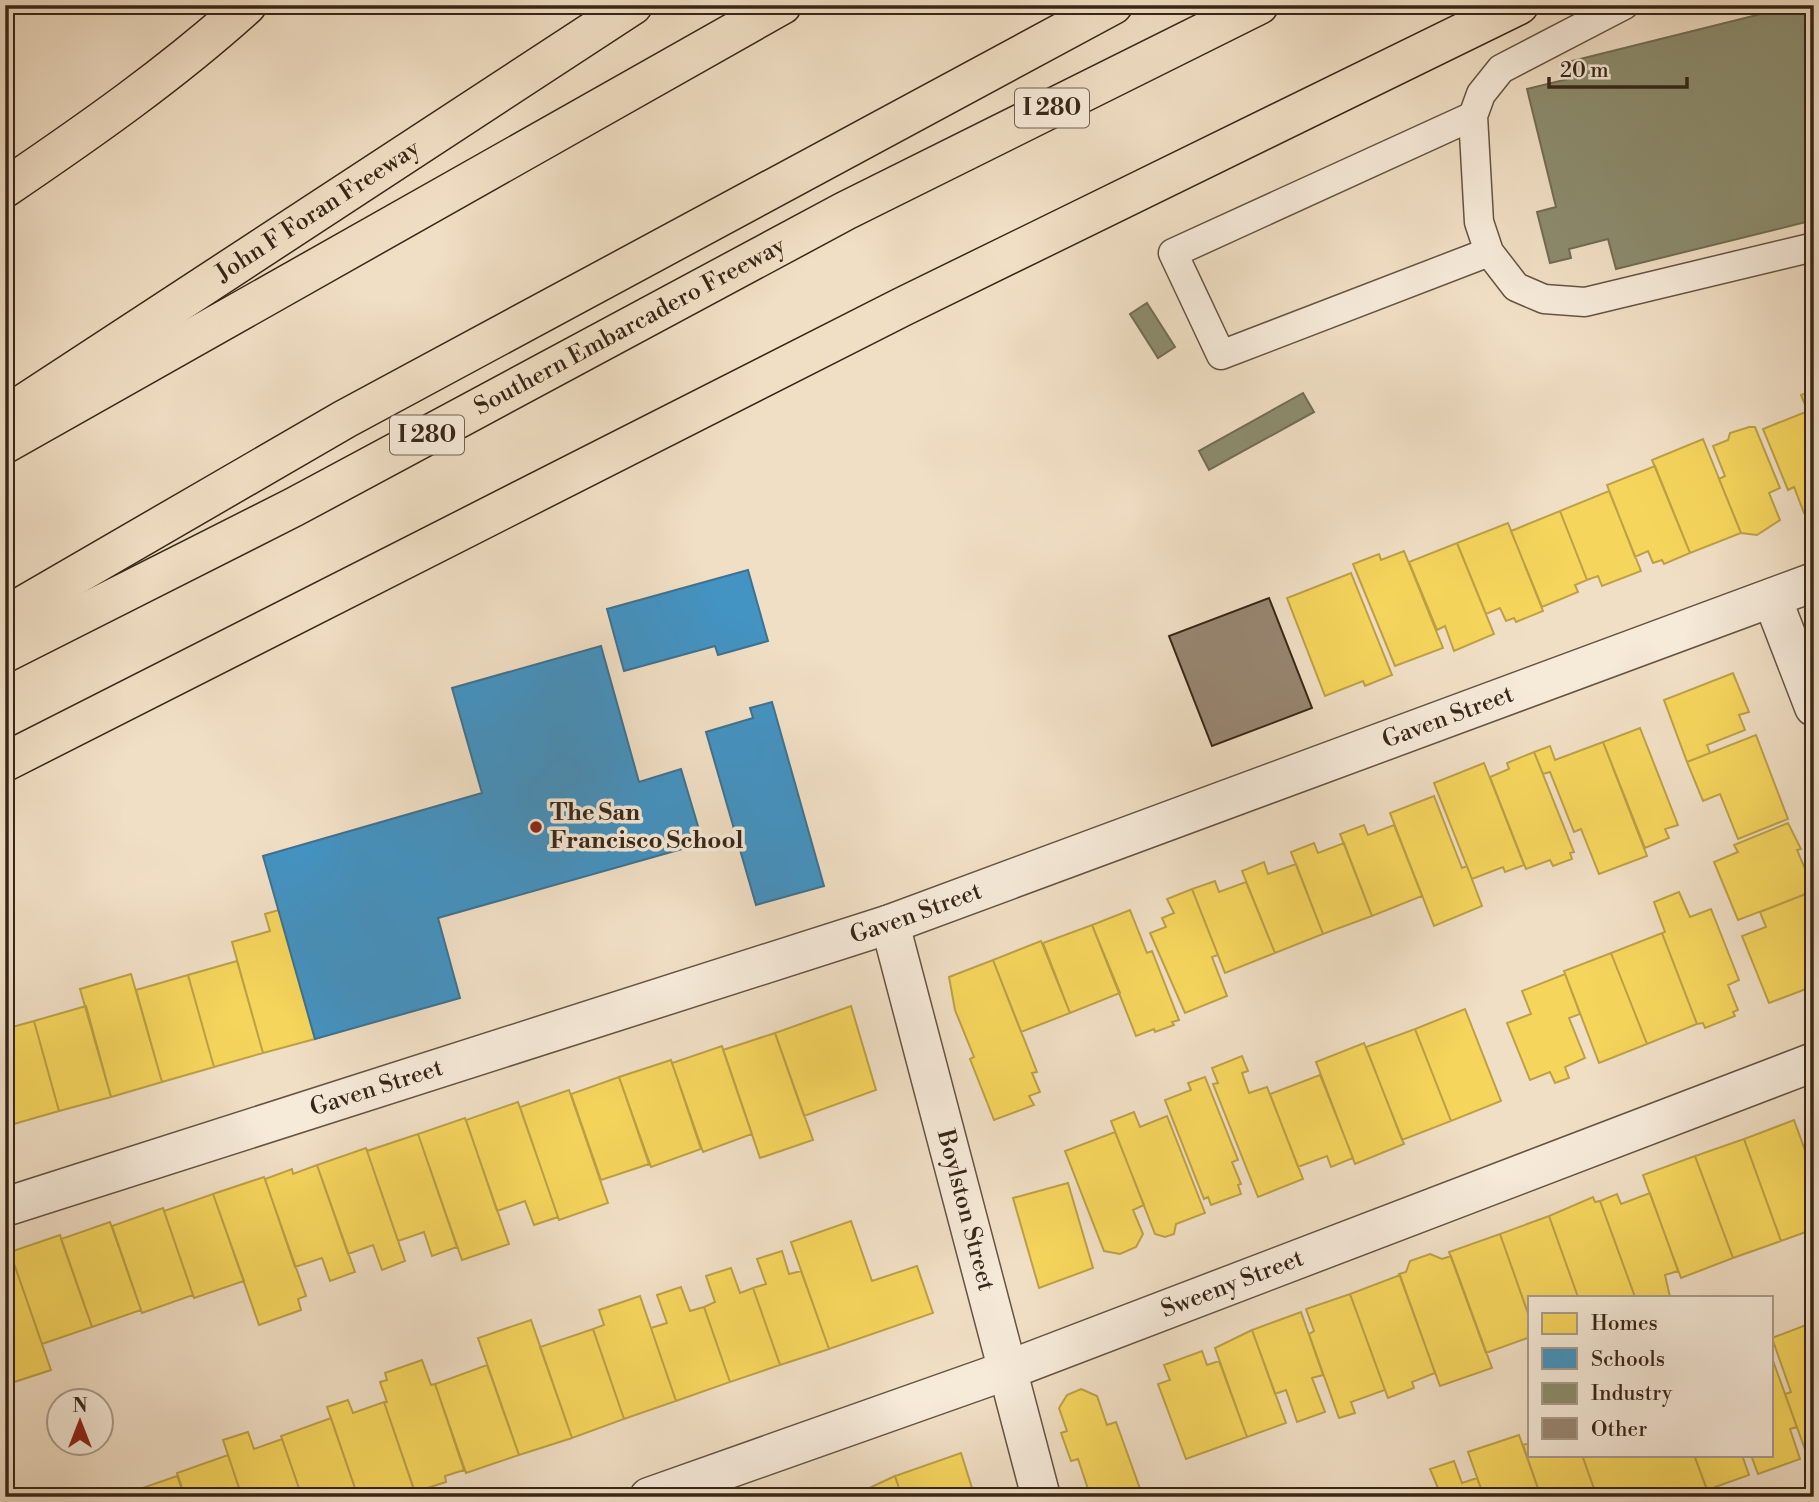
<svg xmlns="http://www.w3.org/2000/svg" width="1819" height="1502" viewBox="0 0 1819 1502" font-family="'Libre Bodoni',serif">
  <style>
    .homes { fill: #f6d55c; stroke: #bda048; stroke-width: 2 }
    .schools { fill: #4393c3; stroke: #3f7290; stroke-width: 2 }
    .industry { fill: #8c8c6e; stroke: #726d54; stroke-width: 2 }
    .building { fill: #988672; stroke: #372618; stroke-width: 2 }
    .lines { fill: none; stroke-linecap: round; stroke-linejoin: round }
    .service-casing { stroke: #665443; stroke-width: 31 }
    .minor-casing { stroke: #665443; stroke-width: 41 }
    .primary-casing { stroke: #372618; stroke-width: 41 }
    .motorway-casing { stroke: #372618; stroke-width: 41 }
    .service { stroke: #f6ead9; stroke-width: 28 }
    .minor { stroke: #f6ead9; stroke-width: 38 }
    .primary { stroke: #f1dfc5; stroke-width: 38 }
    .motorway { stroke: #f1dfc5; stroke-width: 38 }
    .poi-dot { fill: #8f2418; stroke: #f6ead9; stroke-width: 2.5 }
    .labels { text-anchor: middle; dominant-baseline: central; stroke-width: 7; stroke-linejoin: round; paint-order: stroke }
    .shield { fill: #f6ead9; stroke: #706152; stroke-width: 2 }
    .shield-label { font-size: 23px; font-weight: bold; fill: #372618 }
    .street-label { font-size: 24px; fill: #372618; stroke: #f6ead9 }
    .poi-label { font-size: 24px; font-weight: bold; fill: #372618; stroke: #f6ead9; text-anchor: start }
  </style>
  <rect width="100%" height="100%" fill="#f1dfc5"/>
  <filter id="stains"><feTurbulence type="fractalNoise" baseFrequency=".00286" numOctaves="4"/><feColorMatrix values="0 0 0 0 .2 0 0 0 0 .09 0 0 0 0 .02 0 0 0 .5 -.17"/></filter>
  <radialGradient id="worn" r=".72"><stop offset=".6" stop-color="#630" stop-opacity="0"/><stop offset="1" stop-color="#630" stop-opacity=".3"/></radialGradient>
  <path class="homes" d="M1814,390V426L1801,395Z
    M1808,411L1814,426V509L1804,513L1794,487L1788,490L1763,429Z
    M1749,427H1755L1780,488L1769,493L1780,520L1757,535L1741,533L1719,479L1725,476L1713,446L1728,440L1730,433Z
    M1703,439L1741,533L1690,553L1652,460Z
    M1655,466L1690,553L1664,564L1662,560L1653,563L1648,551L1635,557L1607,485Z
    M1609,491L1641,571L1602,586L1598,576L1587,580L1560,511Z
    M1560,511L1587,580L1575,585L1578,592L1542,607L1511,531Z
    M1508,523L1543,611L1516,622L1514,618L1506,621L1500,608L1486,614L1457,543Z
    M1457,543L1494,634L1454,651L1445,626L1437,630L1409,562Z
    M1404,551L1443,648L1395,666L1353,564L1379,554L1381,560Z
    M1351,573L1392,675L1365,686L1363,681L1325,696L1287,598Z
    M1733,673L1749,712L1739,715L1745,730L1707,745L1710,753L1687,762L1664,700Z
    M1640,728L1678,825L1665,829L1669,838L1645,848L1603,742Z
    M1756,735L1788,819L1738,839L1720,794L1703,801L1687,762Z
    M1603,742L1647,856L1599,874L1581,829L1574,832L1550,772L1543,774L1534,752L1550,746L1555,760Z
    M1534,752L1574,852L1570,853L1572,859L1553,866L1550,860L1526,869L1490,777L1509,769L1507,763Z
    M1484,763L1524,865L1505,872L1503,867L1472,879L1434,783Z
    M1434,796L1462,868L1467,866L1482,906L1434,926L1390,813Z
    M1788,823L1801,849L1797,850L1805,869L1809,868L1814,891L1738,920L1714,862L1738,852L1734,845Z
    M1364,825L1368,835L1394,825L1422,896L1372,916L1340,834Z
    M1314,843L1318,853L1344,843L1372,916L1323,934L1291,852Z
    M1264,862L1268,874L1296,864L1323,934L1275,953L1242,871Z
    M1215,881L1219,892L1246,882L1275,953L1225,973L1192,889Z
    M1192,889L1218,955L1212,957L1227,996L1185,1013L1150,933L1166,927L1162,918L1174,913L1167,899Z
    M1813,891L1814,986L1769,1003L1742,936L1766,927L1760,912Z
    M1679,892L1690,917L1711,909L1739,980L1728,985L1738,1010L1733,1012L1735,1016L1705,1028L1703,1023L1697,1024L1662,933L1665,932L1654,902Z
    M279,910L315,1039L263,1053L232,942L270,931L265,914Z
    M1130,910L1147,953L1152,951L1179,1020L1172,1022L1174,1025L1155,1032L1154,1029L1136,1036L1092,925Z
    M1092,925L1120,993L1070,1013L1043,943Z
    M1662,933L1697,1024L1647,1044L1611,953Z
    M1041,941L1070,1013L1021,1032L993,960Z
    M1611,953L1647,1044L1599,1063L1564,971Z
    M993,960L1037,1072L1032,1073L1040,1092L1029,1096L1034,1105L994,1120L970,1059L974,1057L955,1010L949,977Z
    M237,961L263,1053L214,1067L188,975Z
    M131,974L162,1082L111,1097L80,989Z
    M1565,974L1580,1014L1569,1018L1585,1058L1565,1067L1569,1078L1555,1083L1550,1072L1530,1080L1507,1023L1531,1014L1522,991Z
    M188,975L214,1067L162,1082L136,990Z
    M86,1006L111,1097L59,1111L34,1021Z
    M851,1006L876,1090L804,1116L775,1033Z
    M1465,1009L1501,1101L1451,1121L1415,1029Z
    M34,1021L59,1111L7,1126L5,1029Z
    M1415,1029L1451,1121L1402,1140L1366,1047Z
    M775,1033L813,1140L760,1158L723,1050Z
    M1364,1043L1404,1144L1355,1164L1316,1062Z
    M722,1046L752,1134L703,1152L672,1063Z
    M1242,1056L1248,1071L1242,1073L1249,1093L1267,1087L1303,1179L1258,1197L1213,1084L1218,1083L1212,1068Z
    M671,1060L701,1149L651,1167L619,1077Z
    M1320,1075L1353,1158L1331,1167L1327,1156L1298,1167L1270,1094Z
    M619,1077L649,1164L601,1180L571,1094Z
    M1205,1077L1238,1160L1232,1162L1241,1184L1238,1185L1241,1194L1211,1205L1208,1197L1204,1199L1165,1100L1191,1090L1188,1083Z
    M569,1090L608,1203L559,1220L520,1107Z
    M518,1102L558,1217L534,1225L525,1201L497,1211L466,1120Z
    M1134,1112L1140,1127L1167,1116L1205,1213L1176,1224L1174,1234L1165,1237L1155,1234L1111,1121Z
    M465,1118L509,1244L462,1260L418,1134Z
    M1794,1120L1814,1175V1229L1781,1241L1744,1139Z
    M1115,1132L1144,1205L1133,1210L1143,1234L1136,1247L1120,1254L1104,1251L1065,1151Z
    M418,1134L457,1247L432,1256L424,1232L398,1241L367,1151Z
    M1744,1139L1781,1241L1733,1258L1695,1156Z
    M366,1148L405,1261L382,1270L373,1245L348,1254L317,1165Z
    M1695,1156L1733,1258L1681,1278L1643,1175Z
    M317,1165L355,1272L330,1281L322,1258L295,1267L265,1179L292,1169L293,1174Z
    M264,1177L306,1296L298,1299L301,1310L259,1325L213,1194Z
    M1068,1183L1093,1268L1039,1288L1013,1198Z
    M1650,1193L1678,1271L1665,1275L1670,1297H1635L1600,1201L1617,1194L1621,1204Z
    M213,1194L244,1281L194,1298L164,1211Z
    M1593,1197L1595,1202L1600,1201L1635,1297H1578L1549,1216Z
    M163,1208L193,1295L142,1313L112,1226Z
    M1549,1216L1578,1297H1530V1319L1500,1234Z
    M851,1221L872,1281L917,1266L933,1313L829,1349L791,1242Z
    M110,1222L141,1310L92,1327L61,1239Z
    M1500,1234L1530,1319V1337L1486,1353L1449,1252Z
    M60,1235L92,1327L42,1344L10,1252Z
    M782,1251L789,1274L801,1271L829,1349L780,1365L753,1288L766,1284L757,1259Z
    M10,1252L51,1370L5,1385V1254Z
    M1430,1254L1442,1259L1451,1256L1492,1368L1440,1386L1399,1274L1406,1272L1410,1261Z
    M731,1268L740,1293L753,1288L780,1365L730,1382L704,1307L715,1302L706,1276Z
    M1400,1275L1435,1373L1412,1382L1414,1388L1388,1398L1350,1294Z
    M681,1287L690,1311L704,1307L730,1382L676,1401L651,1328L667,1323L657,1295Z
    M1350,1294L1385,1390L1351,1402L1355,1413L1339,1418L1309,1334L1314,1331L1306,1309Z
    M640,1296L676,1401L624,1419L593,1329L604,1325L599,1310Z
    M1301,1312L1323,1375L1312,1378L1325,1412L1297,1422L1286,1390L1275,1394L1252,1330Z
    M531,1320L572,1438L519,1455L478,1338Z
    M1806,1325L1814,1346V1452L1807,1455L1785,1394L1791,1392L1772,1338Z
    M593,1329L624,1419L572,1438L540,1347Z
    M1252,1330L1286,1423L1247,1437L1215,1348Z
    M1202,1351L1207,1365L1219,1361L1247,1437L1186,1459L1158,1384L1170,1380L1164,1365Z
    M1772,1358L1797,1427L1790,1429L1800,1459L1758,1474L1751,1455H1772Z
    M422,1360L431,1385L435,1384L464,1470L445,1476L446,1482L415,1492L384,1402H387L380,1382L387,1380L385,1373Z
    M487,1365L519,1455L466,1473L435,1384Z
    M1081,1389L1097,1396L1107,1425L1116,1422L1143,1497H1086L1090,1495L1078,1459L1071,1461L1061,1433L1067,1431L1059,1408L1067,1395Z
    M348,1400L353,1413L384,1402L414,1490L395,1497H358L327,1407Z
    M331,1418L358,1497H302L281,1436Z
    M248,1432L254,1449L282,1439L302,1497H242L223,1440Z
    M1519,1435L1541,1497H1484L1468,1452Z
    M1530,1443V1455H1582L1597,1497H1541L1523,1445Z
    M961,1453L972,1488L962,1492L964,1497H902L895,1476Z
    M228,1455L242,1497H185L177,1473Z
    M1582,1455H1694L1708,1492L1696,1497H1597Z
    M1694,1455H1742L1749,1475L1707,1490Z
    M1454,1461L1462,1483L1477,1478L1484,1497H1431L1440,1493L1430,1469Z
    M177,1476L185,1497H126L125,1494Z
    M895,1476L902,1497H850Z"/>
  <path class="schools" d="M748,570L768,641L718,655L715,646L624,671L607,609Z
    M601,646L639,782L681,769L703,843L438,918L460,998L315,1039L263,856L482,793L452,688Z
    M772,702L824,886L756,905L706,732L753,718L750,708Z"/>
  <path class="industry" d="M1797,5H1814V220L1616,269L1608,239L1569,249L1571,258L1550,263L1537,212L1556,207L1527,89L1568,79L1564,63Z
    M1147,303L1175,347L1158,358L1130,314Z
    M1303,393L1314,412L1209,470L1199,451Z"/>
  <path class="building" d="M1269,598L1312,708L1212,746L1169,636Z"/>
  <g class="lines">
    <defs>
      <path id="service" d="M1624,5L1501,69L1481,94L1473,116L1479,222L1489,252L1516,287L1544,299L1585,302L1814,247
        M1473,116L1173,253L1221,355L1489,252"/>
      <g id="minor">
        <path d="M1772,598L1814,707"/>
        <path id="s1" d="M890,924L1041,1497"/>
        <path id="s2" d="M5,1207L890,924L1814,582"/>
        <path id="s3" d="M649,1497L1008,1370L1814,1062"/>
      </g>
      <path id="primary" d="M5,188C89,131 172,73 247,5"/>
      <g id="motorway">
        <path id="s4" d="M5,416L633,5"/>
        <path d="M5,444L782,5"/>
        <path d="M5,616L345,419L1113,5"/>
        <path id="s5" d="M5,653L294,507L845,211L1259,5"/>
        <path d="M5,762L902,307L1519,5"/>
      </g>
    </defs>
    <use href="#service" class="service-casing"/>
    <use href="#minor" class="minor-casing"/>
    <use href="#primary" class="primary-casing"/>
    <use href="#motorway" class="motorway-casing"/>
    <use href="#service" class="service"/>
    <use href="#minor" class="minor"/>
    <use href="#primary" class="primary"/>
    <use href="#motorway" class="motorway"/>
  </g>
  <circle class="poi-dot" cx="536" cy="827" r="7"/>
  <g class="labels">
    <g class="shield">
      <rect x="1015" y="88.5" width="74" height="39" rx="5"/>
      <rect x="390" y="415.5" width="74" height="39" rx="5"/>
    </g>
    <g class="shield-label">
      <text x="1052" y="108">I 280</text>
      <text x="427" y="435">I 280</text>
    </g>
    <g class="street-label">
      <text stroke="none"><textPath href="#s4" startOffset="374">John F Foran Freeway</textPath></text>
      <text stroke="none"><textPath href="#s5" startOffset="705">Southern Embarcadero Freeway</textPath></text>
      <text stroke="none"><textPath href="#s2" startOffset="1524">Gaven Street</textPath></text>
      <text stroke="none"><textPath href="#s2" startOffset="957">Gaven Street</textPath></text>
      <text stroke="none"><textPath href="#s2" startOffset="390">Gaven Street</textPath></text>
      <text stroke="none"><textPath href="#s1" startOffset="296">Boylston Street</textPath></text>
      <text stroke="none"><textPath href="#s3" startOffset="621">Sweeny Street</textPath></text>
    </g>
    <g class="poi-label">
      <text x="550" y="813">The San<tspan x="550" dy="28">Francisco School</tspan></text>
    </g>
  </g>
  <rect width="1819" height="1502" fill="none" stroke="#f1dfc5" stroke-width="28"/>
  <rect x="7" y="7" width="1805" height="1488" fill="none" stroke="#372618" stroke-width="3.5"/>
  <rect x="14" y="14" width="1791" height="1474" fill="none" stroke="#372618" stroke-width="2"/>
  <rect x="1528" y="1296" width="245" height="161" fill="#f6ead9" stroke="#aa9c8c" stroke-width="2"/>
  <rect x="1542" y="1313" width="35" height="21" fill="#f6d55c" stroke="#aa9c8c" stroke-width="2"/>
  <text x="1591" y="1330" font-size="21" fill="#372618">Homes</text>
  <rect x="1542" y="1348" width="35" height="21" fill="#4393c3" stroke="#aa9c8c" stroke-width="2"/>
  <text x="1591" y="1366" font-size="21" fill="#372618">Schools</text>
  <rect x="1542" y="1383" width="35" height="21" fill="#8c8c6e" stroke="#aa9c8c" stroke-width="2"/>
  <text x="1591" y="1400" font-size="21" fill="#372618">Industry</text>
  <rect x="1542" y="1418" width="35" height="21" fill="#988672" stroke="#aa9c8c" stroke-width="2"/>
  <text x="1591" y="1436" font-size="21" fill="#372618">Other</text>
  <g transform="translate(80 1422)"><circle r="33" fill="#f6ead9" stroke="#aa9c8c" stroke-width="2"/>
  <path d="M0-5L12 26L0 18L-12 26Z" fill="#8f2418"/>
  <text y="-10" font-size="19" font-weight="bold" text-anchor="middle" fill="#372618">N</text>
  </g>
  <path d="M1549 77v10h138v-10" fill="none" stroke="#372618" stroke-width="3.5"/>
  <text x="1560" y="77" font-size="21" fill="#372618" stroke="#f6ead9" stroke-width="5" paint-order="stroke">20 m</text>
  <rect width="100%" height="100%" filter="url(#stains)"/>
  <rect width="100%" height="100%" fill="url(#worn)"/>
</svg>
